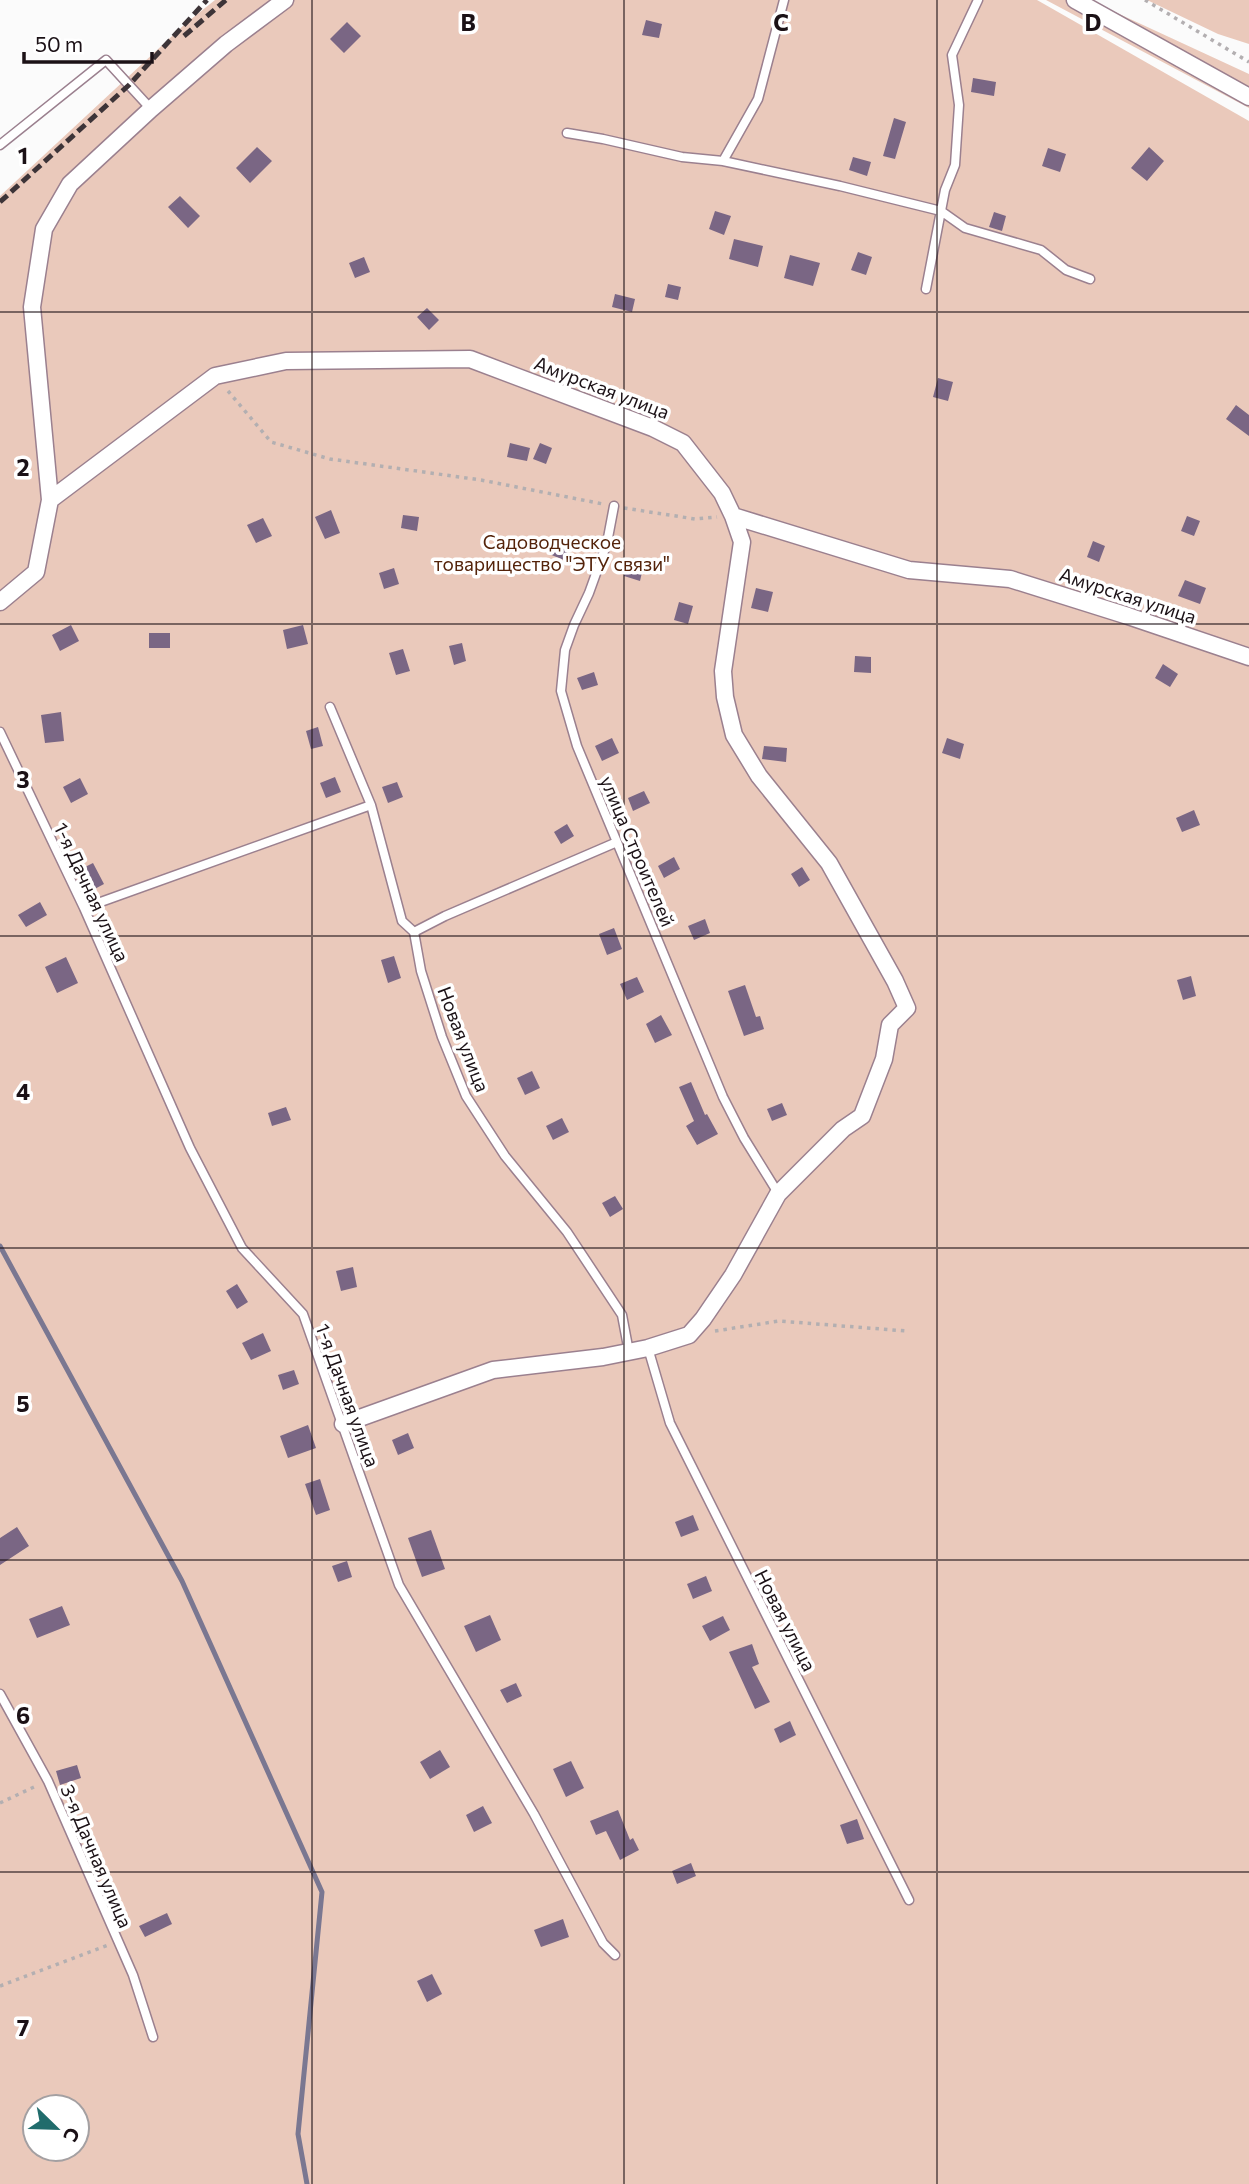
<svg xmlns="http://www.w3.org/2000/svg" width="1249" height="2184" viewBox="0 0 1249 2184" font-family="Commissioner,sans-serif">
  <style>
    .green { fill: #eac9bb; fill-rule: evenodd }
    .lines { fill: none; stroke-linecap: round; stroke-linejoin: round }
    .stream { stroke: #7a7791; stroke-width: 5 }
    .building { fill: #7a6684 }
    .lane-casing { stroke: #9b808f; stroke-width: 11 }
    .street-casing { stroke: #9b808f; stroke-width: 19 }
    .path { stroke: #b3afb1; stroke-width: 3.5; stroke-dasharray: 3.5 5; stroke-linecap: butt }
    .lane { stroke: #fff; stroke-width: 8 }
    .street { stroke: #fff; stroke-width: 16 }
    .rail { stroke: #3d3438; stroke-width: 5; stroke-dasharray: 10 5; stroke-linecap: butt }
    .grid { fill: none; stroke: #1b1116; stroke-width: 2; stroke-opacity: 0.55 }
    .labels { text-anchor: middle; dominant-baseline: central; stroke-width: 7; stroke-linejoin: round; paint-order: stroke }
    .street-label { font-size: 19px; fill: #1b1116; stroke: #fff }
    .park-label { font-size: 19px; fill: #54230a; stroke: #fff }
    .grid-label { font-size: 23px; text-anchor: middle; font-weight: bold; fill: #1b1116; stroke: #fff; stroke-width: 7; stroke-linejoin: round; paint-order: stroke }
  </style>
  <rect width="100%" height="100%" fill="#fbfbfb"/>
  <path class="green" d="M215,0H1037L1249,121V2184H0V196L185,24ZM35,2107H77V2149H35Z
    M1046,0H1089L1249,74V108Z
    M1147,0H1249V44L1218,34Z"/>
  <g class="lines">
    <path class="stream" d="M0,1246L182,1581L322,1892L298,2134L307,2184"/>
  </g>
  <path class="building" d="M646,20L662,24L659,38L642,35Z
    M347,22L361,36L344,53L330,39Z
    M973,78L996,82L994,96L971,92Z
    M894,118L906,122L895,159L883,156Z
    M257,147L272,161L250,183L236,168Z
    M1149,147L1164,161L1147,181L1131,168Z
    M1048,148L1066,154L1060,172L1042,166Z
    M853,157L871,162L867,176L849,170Z
    M180,196L200,216L188,228L168,207Z
    M715,211L731,216L724,235L709,229Z
    M994,212L1006,216L1002,231L989,227Z
    M734,239L763,246L758,267L729,259Z
    M858,252L872,257L866,275L851,270Z
    M790,255L820,263L813,286L784,278Z
    M364,257L370,272L355,278L349,263Z
    M668,284L681,287L678,300L665,297Z
    M615,294L635,299L632,312L612,307Z
    M427,308L439,320L429,330L417,317Z
    M938,378L953,382L948,401L933,397Z
    M1236,405L1249,415V436L1226,419Z
    M510,443L530,448L527,461L507,457Z
    M540,443L552,448L546,464L533,459Z
    M331,510L340,533L325,539L315,517Z
    M403,515L419,517L417,531L401,528Z
    M1187,516L1200,521L1194,536L1181,531Z
    M263,518L272,536L256,543L247,525Z
    M556,536L571,542L564,560L549,554Z
    M1093,541L1105,546L1099,562L1087,557Z
    M629,560L644,564L640,581L624,576Z
    M394,568L399,584L384,589L379,573Z
    M1185,580L1206,588L1200,604L1178,596Z
    M756,588L773,592L768,612L751,608Z
    M679,602L693,606L688,624L674,620Z
    M71,625L79,641L60,651L52,635Z
    M303,625L308,644L287,649L283,630Z
    M149,633H170V648H149Z
    M462,643L466,661L454,665L449,646Z
    M403,649L410,671L396,675L389,653Z
    M855,656L871,657V673L854,672Z
    M1163,664L1178,674L1170,687L1155,678Z
    M594,672L598,685L582,690L577,678Z
    M61,712L64,741L45,743L41,715Z
    M318,727L323,746L311,749L306,731Z
    M612,738L619,753L602,761L595,746Z
    M947,738L964,744L960,759L942,753Z
    M764,746L787,748L786,762L762,759Z
    M335,777L341,792L326,798L320,783Z
    M80,778L88,794L71,803L63,787Z
    M397,782L403,797L388,803L382,787Z
    M644,791L650,803L633,811L628,798Z
    M1194,810L1200,825L1182,832L1176,818Z
    M567,824L574,836L561,844L554,832Z
    M674,857L680,869L664,878L658,866Z
    M93,863L104,884L89,892L77,871Z
    M802,867L810,880L799,887L791,874Z
    M40,902L47,915L26,927L18,915Z
    M705,919L710,933L694,940L688,926Z
    M614,928L622,949L607,955L599,934Z
    M394,956L401,978L388,983L381,960Z
    M66,957L78,983L57,993L45,967Z
    M1191,976L1196,996L1183,1000L1177,980Z
    M637,977L644,992L627,1000L620,984Z
    M745,985L756,1017L760,1016L764,1029L744,1036L728,991Z
    M661,1015L672,1035L655,1043L646,1024Z
    M532,1071L540,1088L525,1095L517,1078Z
    M691,1082L705,1115L707,1114L718,1134L697,1145L686,1126L694,1121L679,1087Z
    M782,1103L787,1115L772,1121L767,1109Z
    M286,1107L291,1120L272,1126L268,1113Z
    M562,1118L569,1132L553,1140L546,1126Z
    M615,1196L623,1209L610,1217L602,1203Z
    M353,1267L357,1287L341,1291L336,1271Z
    M237,1284L248,1302L237,1309L226,1291Z
    M263,1333L271,1351L251,1360L242,1343Z
    M294,1370L299,1384L283,1390L278,1375Z
    M308,1425L316,1448L288,1458L280,1436Z
    M408,1433L414,1448L398,1455L392,1440Z
    M320,1479L330,1510L316,1515L305,1484Z
    M693,1515L699,1530L681,1537L675,1522Z
    M17,1527L29,1546L0,1565V1538Z
    M431,1530L445,1569L422,1577L408,1538Z
    M347,1561L352,1577L338,1582L332,1566Z
    M706,1576L712,1591L693,1599L687,1584Z
    M62,1606L70,1625L37,1638L29,1619Z
    M490,1615L501,1640L476,1652L464,1626Z
    M723,1616L730,1630L710,1641L702,1626Z
    M752,1644L759,1664L752,1667L770,1702L755,1709L729,1652Z
    M516,1683L522,1696L507,1703L500,1690Z
    M790,1721L796,1735L780,1743L774,1729Z
    M440,1750L450,1767L430,1779L420,1762Z
    M571,1761L584,1788L566,1797L553,1769Z
    M77,1765L81,1778L60,1785L56,1771Z
    M483,1806L492,1823L474,1832L466,1815Z
    M618,1810L630,1840L633,1838L639,1850L620,1860L606,1831L596,1835L590,1821Z
    M857,1819L864,1839L847,1844L840,1825Z
    M691,1863L696,1876L677,1884L672,1871Z
    M167,1913L172,1924L145,1937L139,1926Z
    M563,1919L569,1937L541,1947L534,1930Z
    M432,1974L442,1994L427,2002L417,1981Z"/>
  <g class="lines">
    <defs>
      <path id="lane" d="M567,133L603,139L682,157L723,161L840,186L941,211L965,228L1041,250L1066,270L1090,279
        M0,145L106,60L151,109
        M723,161L758,99L784,0
        M926,289L945,190L955,165L959,105L952,55L978,0
        M614,506L607,543L589,593L574,625L565,650L561,691L577,746L723,1097L744,1138L778,1193
        M330,707L371,805L402,921L414,932L421,971L442,1037L466,1096L505,1156L567,1232L622,1315L629,1352
        M0,732L84,908L190,1148L242,1248L303,1314L399,1585L534,1814L603,1943L615,1955
        M84,908L371,805
        M414,932L445,916L617,842
        M648,1348L670,1423L909,1900
        M0,1694L48,1781L133,1975L153,2037"/>
      <path id="street" d="M1075,0L1249,97
        M50,500L215,376L286,361L470,359L653,428L683,443L722,493L733,516L909,570L1010,579L1128,616L1249,657
        M0,602L36,572L50,500L32,307L44,229L70,184L151,109L226,44L285,0
        M343,1424L493,1370L603,1357L648,1348L689,1335L703,1319L733,1275L778,1194L843,1129L862,1116L884,1059L890,1025L907,1008L895,981L829,863L759,776L734,735L725,697L723,671L742,542L733,516"/>
    </defs>
    <use href="#lane" class="lane-casing"/>
    <use href="#street" class="street-casing"/>
    <path class="path" d="M1145,0L1249,62
      M228,391L271,442L330,459L481,480L603,504
      M624,508L695,519L717,517
      M715,1331L779,1321L906,1331
      M0,1803L36,1786
      M0,1986L108,1945"/>
    <use href="#lane" class="lane"/>
    <use href="#street" class="street"/>
    <path class="rail" d="M184,36L226,0
      M0,202L129,85L207,0"/>
  </g>
  <path class="grid" d="M312,0V2184M624,0V2184M937,0V2184M0,312H1249M0,624H1249M0,936H1249M0,1248H1249M0,1560H1249M0,1872H1249"/>
  <g class="labels">
    <g class="street-label">
      <text transform="translate(602 387) rotate(21)">Амурская улица</text>
      <text transform="translate(1128 595) rotate(18)">Амурская улица</text>
      <text transform="translate(638 851) rotate(67)">улица Строителей</text>
      <text transform="translate(92 892) rotate(65)">1-я Дачная улица</text>
      <text transform="translate(464 1039) rotate(69)">Новая улица</text>
      <text transform="translate(348 1395) rotate(70)">1-я Дачная улица</text>
      <text transform="translate(786 1620) rotate(63)">Новая улица</text>
      <text transform="translate(97 1856) rotate(67)">3-я Дачная улица</text>
    </g>
    <g class="park-label">
      <text x="552" y="541">Садоводческое<tspan x="552" dy="22">товарищество "ЭТУ связи"</tspan></text>
    </g>
  </g>
  <g class="grid-label">
    <text x="468" y="31">B</text>
    <text x="781" y="31">C</text>
    <text x="1093" y="31">D</text>
    <text x="23" y="164">1</text>
    <text x="23" y="476">2</text>
    <text x="23" y="788">3</text>
    <text x="23" y="1100">4</text>
    <text x="23" y="1412">5</text>
    <text x="23" y="1724">6</text>
    <text x="23" y="2036">7</text>
  </g>
  <g transform="translate(56 2128) rotate(113)"><circle r="33" fill="#ffffff" stroke="#a4a0a2" stroke-width="2"/>
  <path d="M0-5L12 26L0 18L-12 26Z" fill="#206c6c"/>
  <text y="-10" font-size="19" font-weight="bold" text-anchor="middle" fill="#1b1116">С</text>
  </g>
  <path d="M24 52v10h128v-10" fill="none" stroke="#1b1116" stroke-width="3.5"/>
  <text x="35" y="52" font-size="21" fill="#1b1116" stroke="#ffffff" stroke-width="5" paint-order="stroke">50 m</text>
</svg>
